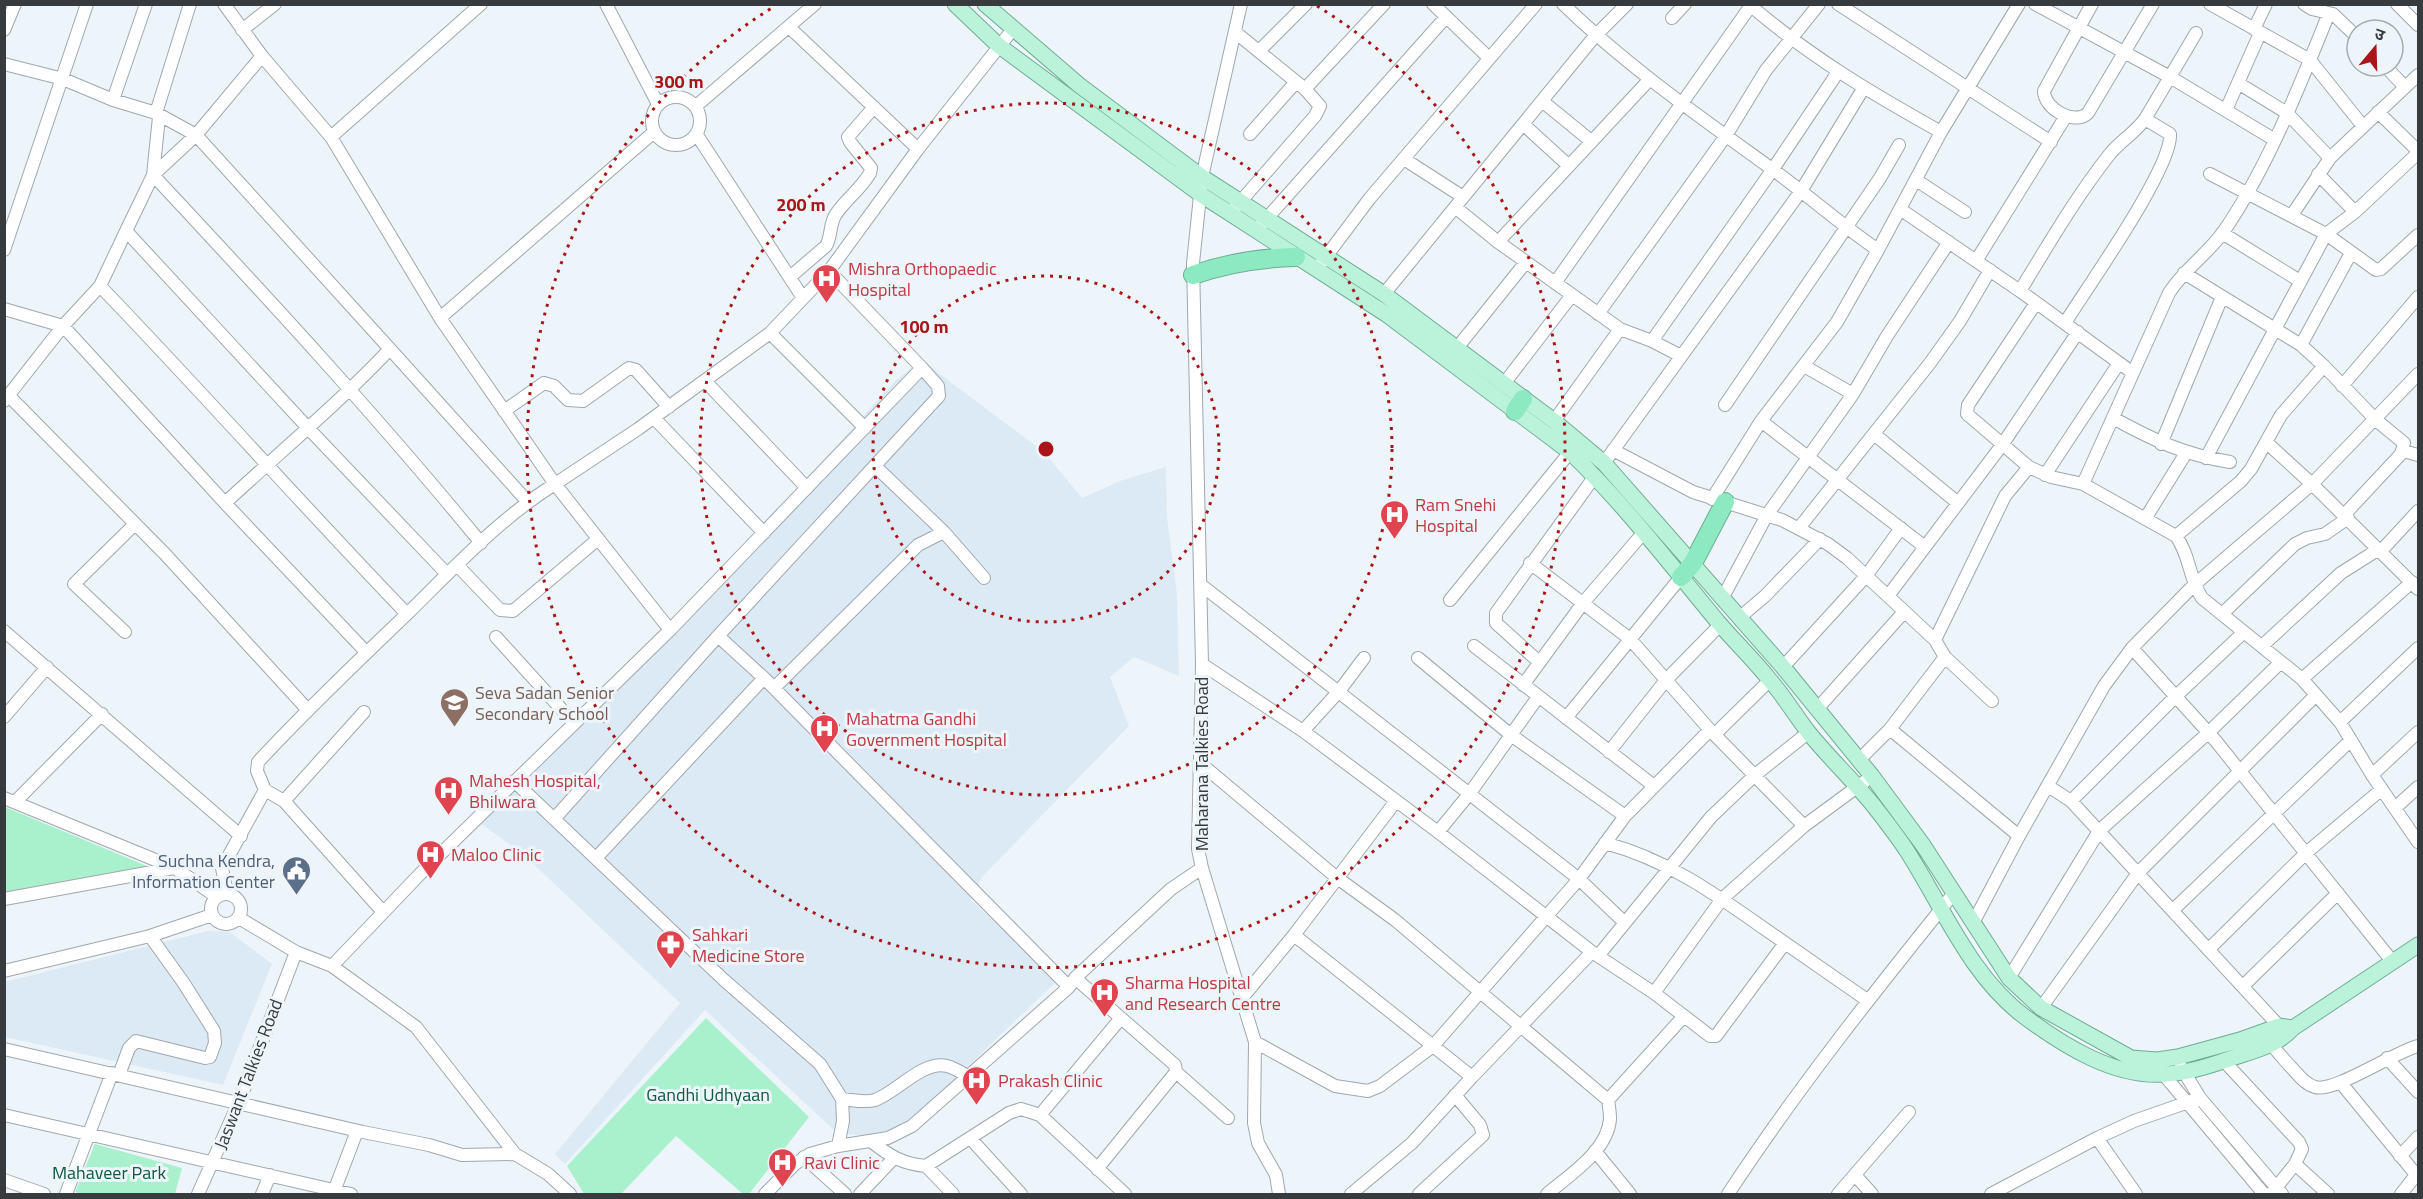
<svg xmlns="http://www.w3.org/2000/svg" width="2423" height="1199" viewBox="0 0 2423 1199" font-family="'Titillium Web','Noto Sans Devanagari',sans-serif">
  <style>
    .built { fill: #dceaf6 }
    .green { fill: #a8f1cc }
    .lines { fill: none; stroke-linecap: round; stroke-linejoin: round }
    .minor-casing { stroke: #a0a7ad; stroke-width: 14 }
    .major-casing { stroke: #6fac94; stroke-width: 17 }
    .highway-casing { stroke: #6fac94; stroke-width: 20 }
    .minor { stroke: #fff; stroke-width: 12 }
    .major { stroke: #bbf2da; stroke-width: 15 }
    .highway { stroke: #8de9c2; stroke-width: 18 }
    .ring { fill: none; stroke: #a91518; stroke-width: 3; stroke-dasharray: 3 6 }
    .labels { text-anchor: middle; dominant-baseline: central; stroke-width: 6; stroke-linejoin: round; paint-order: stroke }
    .health-label { font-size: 18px; fill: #be3a42; stroke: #edf5fb; text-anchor: start }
    .education-label { font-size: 18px; fill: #785e54; stroke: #edf5fb; text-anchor: start }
    .street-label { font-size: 18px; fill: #383b3e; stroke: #edf5fb }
    .service-label { font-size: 18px; fill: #4e5e75; stroke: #edf5fb; text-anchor: end }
    .park-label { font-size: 18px; fill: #0d5a3d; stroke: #edf5fb }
    .centre { fill: #a91518; stroke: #edf5fb; stroke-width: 3 }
    .ring-label { font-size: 18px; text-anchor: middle; font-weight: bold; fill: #a91518; stroke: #edf5fb; stroke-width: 6; stroke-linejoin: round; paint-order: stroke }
  </style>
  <rect width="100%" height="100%" fill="#edf5fb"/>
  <path class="built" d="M921,360L1044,452L1082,498L1120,481L1166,467L1167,518L1177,595L1179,676L1134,657L1110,677L1129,726L982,877L971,900L1058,980L919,1113L893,1129L868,1136L837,1133L705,1010L565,1164L555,1154L680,1003L524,855L472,817L528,782L574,719L809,476L894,382Z
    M208,931L230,932L272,964L223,1085L5,1037L4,982Z"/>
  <path class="green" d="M5,807L147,866L5,893Z
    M706,1018L809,1117L749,1194H743L676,1136L621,1194H584L567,1166Z
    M95,1144L182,1168L175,1194H83L75,1192Z"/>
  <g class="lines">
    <defs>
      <path id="minor" d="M190,4L156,113L159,117L153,175C265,295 377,416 481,543
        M224,4L262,56L331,137L440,318L555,484C500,518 454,568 408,613C357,662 306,710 258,762L257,771L265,790L222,868L227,894
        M606,4L658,104
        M1433,4L1489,58
        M1563,4C1627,66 1700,117 1772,169C1808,195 1841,225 1878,250
        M1838,4L2051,142
        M2035,4L2170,77L2275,140
        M2092,4L2044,91C2044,109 2075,126 2088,113L2153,4
        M2210,4L2310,60L2362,125
        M2304,4L2312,9L2333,14L2357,37
        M2397,4L2418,25
        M1751,6C1812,58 1871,93 1941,132
        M1672,18L1685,4
        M789,27L918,149
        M2254,29L2266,4
        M4,30L15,4
        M242,30L275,4
        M1259,51L1306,4
        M4,64L63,79L113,100L156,113L196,135L262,56
        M2385,66L2405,87
        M2238,83L2287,113L2330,158
        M1305,89L1384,4
        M652 121a24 24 0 1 1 48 0a24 24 0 1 1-48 0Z
        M113,100L146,4
        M1542,101L1591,141
        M696,106L815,4
        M2226,110L2260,33
        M2378,112L2418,151
        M1523,124L1569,166
        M1250,134L1296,82
        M697,135L803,298
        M331,137L481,4
        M1404,159L1463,197
        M2210,174L2326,234L2376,270L2381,269L2418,235
        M2318,174L2355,212
        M1916,180L1965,212
        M1455,207L1498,242L1620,329L1652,341L1681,356
        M1235,208L1315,116L1320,106L1305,89L1235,32
        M1900,209L2020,291L2133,373
        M2292,215L2330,158L2418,75
        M1261,225L1446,17
        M2222,233L2300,281
        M1498,242L1650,79
        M4,250L87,4
        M1976,261L2066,116
        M1316,270L1370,198L1536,4
        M2184,273L2301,345L2324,366L2376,420L2404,443L2401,454L2344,515
        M790,277L826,246C832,236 829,224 836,214C846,199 861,189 870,173L871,168L850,142L848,137L874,107
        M1555,283L1752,4
        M100,286C204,394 303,506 407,614
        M2020,291C2048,245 2076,197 2109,155C2120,141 2134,134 2145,119L2196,33
        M1384,294L1595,36L1627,4
        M2036,303L1968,405L1967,414L2029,467L2051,477L2083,484L2176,536C2190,555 2189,579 2202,598L2302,679L2340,722L2372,775L2418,842
        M4,309L63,326L225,503C280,452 338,404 390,349L196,135L153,175L126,231L308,428L447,574
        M1598,314L1725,137L1766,70L1819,4
        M440,318L654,132
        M2065,323C2086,289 2173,167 2170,134L2145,119
        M770,333L865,428
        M1652,341L1773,169L1838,72
        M2301,345L2351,253
        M1457,348L1526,262
        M390,349L527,501
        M1804,366L1853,394
        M705,381L807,488
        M1503,385L1572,295
        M2342,386L2418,297
        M8,395L165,554L307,709
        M4,401L63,326L100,286L126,231
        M1725,405L1880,178L1899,145
        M504,411L544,383L554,386L568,400L583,401L629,368L636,370L669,407
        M654,418L764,533
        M2113,418C2153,440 2185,455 2230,462
        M1554,421L1620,329
        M1761,421L1925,547
        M1874,434L1958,503
        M2266,442L2312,484L2418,589
        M2161,444L2222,297
        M1613,450L1693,492L1782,520L1828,544L1847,558L1935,640
        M2403,451L2418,455
        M2206,458L2326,234L2355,212L2418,153
        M1604,463L1801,191L1863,89
        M875,466L944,532
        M2045,475L2119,363
        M2083,484L2169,293C2184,269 2208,254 2224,231C2269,165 2299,87 2329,13
        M1712,499L1761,421L1837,322L1878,250L1941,132L2019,4
        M225,503L366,652
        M2145,519L2186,453
        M1799,528L1930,363L1960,321L1990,270
        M2176,536L2241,481L2251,469L2281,415L2324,366
        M2381,551L2418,511
        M1530,563L1630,639L1710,730L1804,826
        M457,565L500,610L513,611L598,539
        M1201,585L1579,879L1625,923
        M1888,596L2002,445L2078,332
        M1723,597L1767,515L1853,394L1887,336L1949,242
        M1450,600L1570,452
        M2222,614L2295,544L2307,538L2325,534L2348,518
        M1739,618L1765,596L1820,539
        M670,630L555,484L638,429L770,333L829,271L918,149L1013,29
        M4,631L241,836
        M125,632L74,584L135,524
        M718,636L764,678L1069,987
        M496,637L574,723
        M1474,646L1654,786
        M2262,646L2341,573L2379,549
        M2132,648L2215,740L2392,961
        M1945,657L1992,701
        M1418,658L1511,735L1625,816
        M1539,662L1496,623V613L1595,476
        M1202,664L1303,731L1438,832L1592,952L1654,993
        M1783,667L1866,576L1901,528
        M2302,679L2412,582
        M1523,685L1583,603L1644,532
        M774,688L918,545L944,532L984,578
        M1818,708L1904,612
        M4,717L47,667
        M1566,718L1681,577
        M2340,722L2418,648
        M1890,729L2019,836
        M1303,731L1340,690L1364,658
        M1715,734L1770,680
        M1609,752L1666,680L1720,625
        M1859,760L1890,729L1945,657L1935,640L2005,496L2029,467
        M1200,763L1336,877L1395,920L1608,1100L1684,1016L1654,993L1722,899L1804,826L1872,776
        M2372,775L2418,732
        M514,781L724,980L820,1064L842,1099L843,1121L838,1146
        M2048,786L2071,801L2279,1026
        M265,790L284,801L383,912
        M4,798L175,868L217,897
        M284,801L364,712
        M2071,801L2175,697L2244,632
        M15,802L102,714
        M2395,808L2418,787
        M554,819L718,636L939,396L938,386L922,368
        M1438,832L1470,793L1538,697
        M1605,843C1665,859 1711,891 1762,927C1797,951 1832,976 1867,1000
        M596,858L764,678
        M1202,868L1255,1042L1254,1123L1258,1143L1276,1175L1279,1194
        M211 909a15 15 0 1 1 30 0a15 15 0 1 1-30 0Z
        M4,899L174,868
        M2173,910L2351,740
        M239,918L296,952L332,966L416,1027L515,1154L548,1174L570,1194
        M1973,923L2019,836L2104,686L2132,648L2194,585L2312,484L2418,374
        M1294,935L1472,1077
        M2209,949L2306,853L2382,789
        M1598,956L1711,817L1755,775L1809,732
        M332,966L420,874L670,630L922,368L829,271
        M4,971L150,936L212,915
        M1075,978L1175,1065L1176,1072L1097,1169
        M2009,978L2099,831L2208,733L2281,662
        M2243,986L2338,893
        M1242,998L1294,935L1396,801
        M2041,1008L2138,873L2315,696
        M1684,1016L1710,1036H1716L1785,943
        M2267,1037C2273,1048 2282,1057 2290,1066C2298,1074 2304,1084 2315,1087C2334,1093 2394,1052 2418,1046
        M1255,1042L1335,1086L1368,1091L1380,1086L1433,1046L1579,879L1625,816L1710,730
        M4,1049L363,1132L429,1145L462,1155L515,1154
        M2387,1058L2418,1092
        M2224,1061L2299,1142L2302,1149L2295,1164L2271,1194
        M2181,1067L2200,1098L2282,1194
        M2160,1068L2164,1075L2264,1194
        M1176,1072L1228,1118
        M119,1075L129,1048L136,1041L205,1058L210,1057L215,1043L214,1031L183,982L150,936
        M2341,1083L2418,1177
        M842,1099C853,1100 865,1103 875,1100C897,1092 923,1060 947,1066C955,1068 962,1073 969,1077
        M4,1115L351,1194
        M1040,1115L1121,1018
        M970,1138L1021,1194
        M2097,1138L2136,1194
        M871,1141C889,1156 903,1164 926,1166L1009,1113L1021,1109L1040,1115L1125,1194
        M1595,1151L1630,1194
        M2400,1156L2418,1137
        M804,1157L845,1194
        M2295,1164L2328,1194
        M926,1166L953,1194
        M1855,1175L1872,1194
        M4,1180L44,1194
        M66,1194L112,1073
        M198,1194L239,1102L296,952
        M262,1194L270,1175
        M333,1194L357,1131
        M765,1194L795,1164L810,1154L838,1146L888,1138L912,1126L1069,987L1075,978L1171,889L1202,868L1198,849L1202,664L1193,263L1202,177L1241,4
        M860,1194L893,1159
        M1351,1194L1412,1143L1472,1077L1592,952
        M1419,1194L1483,1135L1480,1125L1455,1095
        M1547,1194C1568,1176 1608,1151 1610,1119C1610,1113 1609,1106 1608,1100
        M1728,1194C1797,1089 1875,991 1954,893
        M1838,1194L1909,1112
        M1991,1194L2097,1138L2134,1121L2200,1098
        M2401,1194L2416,1175"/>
      <path id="major" d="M955,4L998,45L1200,194L1386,314L1570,452C1624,504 1670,564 1718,622C1734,641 1753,659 1769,679C1784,696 1795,715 1809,733C1830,759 1856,783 1877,810C1887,823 1898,837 1907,851C1943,907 1970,976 2025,1017C2064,1046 2115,1078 2165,1074C2189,1073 2212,1065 2235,1057C2256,1050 2278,1045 2293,1028L2418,945
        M985,4L1079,85L1202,177L1384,294L1554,421L1604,463L1783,667L1872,776L1923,845L2009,978L2041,1008L2131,1058L2157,1060L2178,1057L2240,1040L2279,1026L2293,1028"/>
      <path id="highway" d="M1193,275C1227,263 1260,258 1296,257
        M1515,411L1523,399
        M1681,577L1693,563L1725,502"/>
    </defs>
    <use href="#minor" class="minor-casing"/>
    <use href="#major" class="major-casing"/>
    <use href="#highway" class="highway-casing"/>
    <use href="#minor" class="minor"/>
    <use href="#major" class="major"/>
    <use href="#highway" class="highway"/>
  </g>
  <g class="ring">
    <circle cx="1046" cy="449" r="173"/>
    <circle cx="1046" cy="449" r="346"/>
    <path d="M1317 6A519 519 0 1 1 775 6"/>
  </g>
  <defs>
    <symbol id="hospital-pin" viewBox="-11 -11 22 30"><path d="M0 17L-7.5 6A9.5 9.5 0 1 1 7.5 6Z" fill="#e0444e" stroke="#edf5fb"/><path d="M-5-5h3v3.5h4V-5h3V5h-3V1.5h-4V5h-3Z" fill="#fff"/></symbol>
    <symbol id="school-pin" viewBox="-11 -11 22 30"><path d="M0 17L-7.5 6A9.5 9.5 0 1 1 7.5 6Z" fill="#8d6e63" stroke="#edf5fb"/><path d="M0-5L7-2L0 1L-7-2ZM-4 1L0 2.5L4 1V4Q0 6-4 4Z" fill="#fff"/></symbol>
    <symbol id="civic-pin" viewBox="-11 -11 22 30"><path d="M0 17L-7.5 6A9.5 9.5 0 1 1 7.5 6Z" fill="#5c6f8a" stroke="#edf5fb"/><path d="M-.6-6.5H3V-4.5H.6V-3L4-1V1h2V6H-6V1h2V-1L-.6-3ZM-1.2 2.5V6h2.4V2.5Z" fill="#fff"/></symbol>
    <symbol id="pharmacy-pin" viewBox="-11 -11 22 30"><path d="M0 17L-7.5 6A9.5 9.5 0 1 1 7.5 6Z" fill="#e0444e" stroke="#edf5fb"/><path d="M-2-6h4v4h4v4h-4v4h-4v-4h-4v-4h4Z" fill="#fff"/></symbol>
  </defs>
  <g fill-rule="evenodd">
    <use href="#hospital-pin" x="810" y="262" width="33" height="45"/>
    <use href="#hospital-pin" x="1378" y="498" width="33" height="45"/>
    <use href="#school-pin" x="438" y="686" width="33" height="45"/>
    <use href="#hospital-pin" x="808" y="712" width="33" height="45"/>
    <use href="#hospital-pin" x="432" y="774" width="33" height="45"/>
    <use href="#hospital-pin" x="414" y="838" width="33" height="45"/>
    <use href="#civic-pin" x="280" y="854" width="33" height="45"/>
    <use href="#pharmacy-pin" x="654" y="928" width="33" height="45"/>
    <use href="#hospital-pin" x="1088" y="976" width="33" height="45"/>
    <use href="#hospital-pin" x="960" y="1064" width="33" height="45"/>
    <use href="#hospital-pin" x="766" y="1146" width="33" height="45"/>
  </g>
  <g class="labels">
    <g class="health-label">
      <text x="848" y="268">Mishra Orthopaedic<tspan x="848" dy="21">Hospital</tspan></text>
      <text x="1415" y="504">Ram Snehi<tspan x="1415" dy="21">Hospital</tspan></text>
      <text x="846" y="718">Mahatma Gandhi<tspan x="846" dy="21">Government Hospital</tspan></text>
      <text x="469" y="780">Mahesh Hospital,<tspan x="469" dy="21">Bhilwara</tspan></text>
      <text x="451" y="854">Maloo Clinic</text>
      <text x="692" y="934">Sahkari<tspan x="692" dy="21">Medicine Store</tspan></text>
      <text x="1125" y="982">Sharma Hospital<tspan x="1125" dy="21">and Research Centre</tspan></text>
      <text x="998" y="1080">Prakash Clinic</text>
      <text x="804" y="1162">Ravi Clinic</text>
    </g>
    <g class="education-label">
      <text x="475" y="692">Seva Sadan Senior<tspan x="475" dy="21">Secondary School</tspan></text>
    </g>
    <g class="street-label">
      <text transform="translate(1201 764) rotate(-90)">Maharana Talkies Road</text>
      <text transform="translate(248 1074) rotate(-69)">Jaswant Talkies Road</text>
    </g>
    <g class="service-label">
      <text x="275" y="860">Suchna Kendra,<tspan x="275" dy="21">Information Center</tspan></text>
    </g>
    <g class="park-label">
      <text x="708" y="1094">Gandhi Udhyaan</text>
      <text x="109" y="1172">Mahaveer Park</text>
    </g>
  </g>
  <circle cx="1046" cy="449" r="9" class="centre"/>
  <g class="ring-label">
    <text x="679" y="88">300 m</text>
    <text x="801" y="211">200 m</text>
    <text x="924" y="333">100 m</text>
  </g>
  <rect width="2423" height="1199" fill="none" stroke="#383b3e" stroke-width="12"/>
  <g transform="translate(2375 48) rotate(19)"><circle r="28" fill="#edf5fb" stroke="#a5abaf" stroke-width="1.5"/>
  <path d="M0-4.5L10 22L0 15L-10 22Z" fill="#a91518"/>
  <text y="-9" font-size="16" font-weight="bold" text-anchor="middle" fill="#383b3e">उ</text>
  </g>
</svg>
